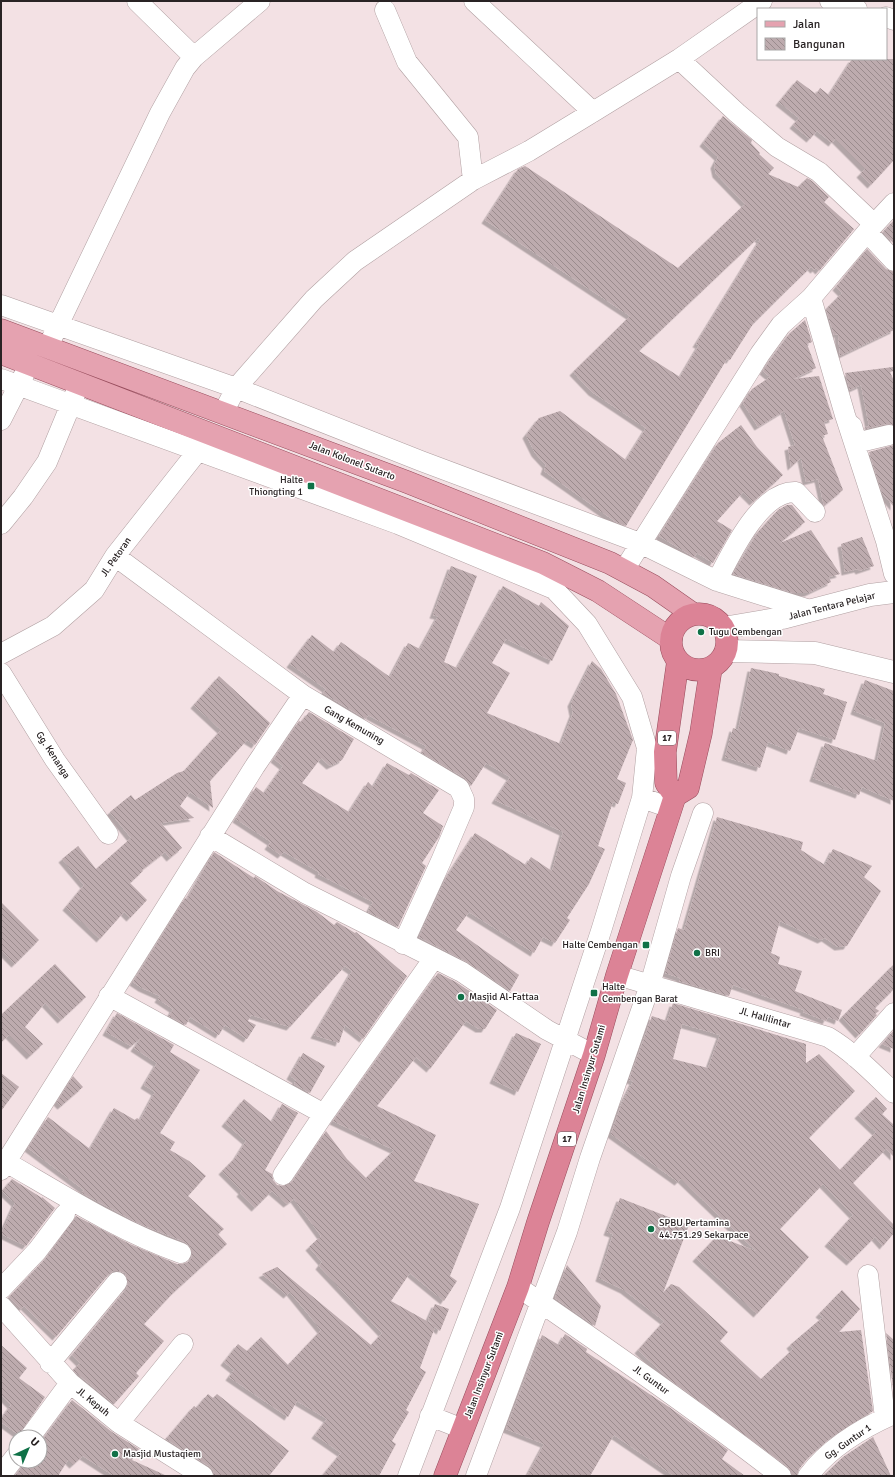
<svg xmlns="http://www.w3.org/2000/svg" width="895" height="1477" viewBox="0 0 895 1477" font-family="Signika,sans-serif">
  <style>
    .building { fill: url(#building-back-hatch); fill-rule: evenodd; filter: url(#shadow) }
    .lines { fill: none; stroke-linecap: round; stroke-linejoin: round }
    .minor-casing { stroke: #b1a0a2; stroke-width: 21 }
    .secondary-casing { stroke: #b1a0a2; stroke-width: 23 }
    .primary-casing { stroke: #984d5d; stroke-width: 23 }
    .trunk-casing { stroke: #984d5d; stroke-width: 23 }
    .minor { stroke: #fff; stroke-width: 20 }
    .secondary { stroke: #fff; stroke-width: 22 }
    .primary { stroke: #e5a2b0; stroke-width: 22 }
    .trunk { stroke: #dc8396; stroke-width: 22 }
    .poi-dot { fill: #0f7147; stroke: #fff; stroke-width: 1.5 }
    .labels { text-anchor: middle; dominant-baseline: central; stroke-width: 3; stroke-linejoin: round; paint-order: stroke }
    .shield { fill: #fff; stroke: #696566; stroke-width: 1 }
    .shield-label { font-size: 9px; font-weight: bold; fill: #292324 }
    .street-label { font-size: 10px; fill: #292324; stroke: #fff }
    .poi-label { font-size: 10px; fill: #292324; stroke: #fff; text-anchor: start }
  </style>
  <defs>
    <pattern id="building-back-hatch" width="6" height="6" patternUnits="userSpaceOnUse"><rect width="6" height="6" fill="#bdabae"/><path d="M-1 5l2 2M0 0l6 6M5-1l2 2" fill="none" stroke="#9a8b8d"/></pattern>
    <filter id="shadow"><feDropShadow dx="-3.5" dy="3.5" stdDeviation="0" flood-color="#0004"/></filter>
  </defs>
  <rect width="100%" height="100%" fill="#f3e1e4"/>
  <path class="building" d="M852,59H894V160L871,185L860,174L865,169L835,139L832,143L817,131L810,139L793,125L799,118L779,102L797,80L816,94L820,88L829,95Z
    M723,116L752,140L751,143L760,153L759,154L774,168L768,174L798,187L807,178L812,181L829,197L824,202L854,229L819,271L816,268L814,270L811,267L781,296L753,324L730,360L727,359L626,526L616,522L544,471L546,465L535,453L526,435L539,418L560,411L626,460L646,428L592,392L573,372L630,316L485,220L518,169L525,166L678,268L745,204L716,174L714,165L718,157L703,143ZM758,238L760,240L696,344L699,345L680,377L639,351Z
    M894,220V244L883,232Z
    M867,249L886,269L894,272V330L840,356L838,334L834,335L826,309L842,293L836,287Z
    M805,320L812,342L807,344L816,368L793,379L819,376L833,419L824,422L828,434L822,436L843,490L824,506L818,479L806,482L801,458L791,467L788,447L795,445L784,411L758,427L743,403L752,389L770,377L763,371L770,360L790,333Z
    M893,367L894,371L890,372L894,381V425L886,424L865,429L864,428L869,426L861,385L850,390L845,373Z
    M741,425L757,447L783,475L753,502L743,492L717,521L732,530L713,563L697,553L694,557L659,536L718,443Z
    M894,445V507L882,493L869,452Z
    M787,505H792L805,522L780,543L811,530L840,574L829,577L831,582L808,593H793L733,574L758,532L778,510Z
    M862,537L874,566L859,571L858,569L845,572L841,544Z
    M451,566L477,576L444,662L457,668L503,586L539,606L541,602L569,626L552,661L506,639L492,663L510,673L487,713L561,744L573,713L571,703L592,661L601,669L616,694L633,740L617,779L626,783L618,804L613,802L598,846L605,849L589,884L567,918L570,920L555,943L543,937L534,953L469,912L456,930L519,975L510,991L467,962L419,937L446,878L475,833L526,865L531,857L552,871L563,832L495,800L510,777L486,763L471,786L465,778L422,753L426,746L368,715L366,719L323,693L326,689L290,664L312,635L334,652L341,642L390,677L408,643L420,649L438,616L433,615Z
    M751,668L779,674V676L825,689L823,694L847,702L835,740L799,728L790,751L768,742L760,768L725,757L733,728L738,730Z
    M219,676L270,723L255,745L247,740L210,781L213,808L190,792L180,806L194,818L161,823L182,848L170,858L165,852L142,870L143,871L130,883L147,900L130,918L124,912L100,939L66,907L84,885L62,859L78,846L96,869L131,838L110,812L131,795L135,800L177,773L184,771L221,730L194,705Z
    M865,680L894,691V801L862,787L859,795L813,778L825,743L877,761L885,723L854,711Z
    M309,712L354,739L342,760L330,766L321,758L302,783L349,812L368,782L373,787L387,763L409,775L411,773L439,790L423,813L443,826L439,837L422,863L426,866L398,927L368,912L373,902L318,874L319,872L284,852L281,855L268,846L271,842L236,819L256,787L264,793L283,766L274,759L299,721L301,722Z
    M717,817L803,842L801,850L825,865L833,849L872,866L864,877L881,891L847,946L838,947L825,938L821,940L780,921L771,953L780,957L778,964L802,971L795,991L842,1010L838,1021L828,1017L826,1021L803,1012L804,1010L733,985L729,996L679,981L680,978L665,973L678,928L684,930Z
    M214,852L254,878L255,876L277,891L317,912L334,925L337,922L355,933L356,932L407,976L363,1039L345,1025L339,1043L314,1035L352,971L345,966L290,1027L251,1015L248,1021L256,1025L247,1039L225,1025L219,1035L190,1017L186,1025L169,1016L173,1009L158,999L160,996L142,988L133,982L185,898L187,899Z
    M1,902L39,940L15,964L1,950Z
    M55,964L86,997L61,1020L45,1003L25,1027L43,1044L30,1056L9,1035L1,1042V1015Z
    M894,964V989L875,1008L879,1011L875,1014L877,1015L859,1035L842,1017Z
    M438,973L456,982L497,1010L485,1029H479L466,1021L430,1069L416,1057L377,1106L436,1135L414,1181L479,1204L450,1276L457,1281L444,1301L410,1273L391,1301L434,1325L428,1320L435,1304L449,1309L440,1331L435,1327L420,1368L426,1372L406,1410L409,1412L392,1441L396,1444L379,1476H322L341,1453L315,1435L327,1419L297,1401L288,1417L229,1377L234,1370L224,1362L238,1344L247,1351L261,1337L288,1365L321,1330L290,1292L287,1295L262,1274L277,1267L371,1345L382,1333L319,1266L322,1262L309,1247L321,1236L294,1199L287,1204L272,1191L255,1208L240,1193L242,1191L222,1171L236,1157L246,1141L225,1123L244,1099L272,1122L282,1104L298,1113L265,1170L272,1174L273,1180L277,1185L283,1186L292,1182L326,1131L347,1159L366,1178L394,1150L333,1121Z
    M673,1003L806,1044V1063L819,1054L855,1091L809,1138L840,1170L876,1132L858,1115L876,1097L887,1109L882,1114L894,1125V1157L886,1149L853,1183L894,1225V1233L883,1246L875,1237L850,1262L828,1243L853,1215L823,1184L780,1229L809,1257L757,1314L696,1258L717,1236L756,1251L681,1179L678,1182L611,1134L621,1105L633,1081L629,1080L652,1016L667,1021ZM682,1024L720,1035L708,1068L673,1059Z
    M117,1013L174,1045L170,1052L200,1070L160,1133L175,1142L170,1150L189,1161L206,1176L188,1196L224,1229L218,1234L227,1244L174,1292L144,1324L164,1341L136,1373L139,1376L114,1404L73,1370L80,1363L72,1355L126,1289L128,1284L125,1273L119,1271H113L108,1275L56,1337L24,1306L21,1309L9,1297L46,1258L76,1216L130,1244L177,1264H182L188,1262L192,1257L190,1246L185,1242L140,1224L82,1193L84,1190L28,1148L48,1117L90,1149L114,1108L135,1120L137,1118L140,1120L155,1092L144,1085L157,1063L134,1048L141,1038L131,1046L106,1032Z
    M894,1030V1049L882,1044Z
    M516,1033L541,1044L518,1092L493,1080Z
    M303,1053L325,1066L310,1093L294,1084L296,1080L290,1076Z
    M1,1073L19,1087L1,1111Z
    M73,1076L83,1087L61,1106L57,1102Z
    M12,1179L42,1198V1197L55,1208L26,1246L1,1234L15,1203L2,1191Z
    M620,1198L689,1225L663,1293L671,1284L679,1287L728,1332L720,1341L761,1379L793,1349L790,1345L823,1317L819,1314L842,1290L860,1309L839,1332L861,1330L873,1411L829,1439L808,1458L799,1469L797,1476H792L788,1467L668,1378L638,1350L664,1321L624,1290L599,1278L613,1234L607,1232Z
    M567,1265L601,1306L595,1326L555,1298Z
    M886,1333L894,1340V1390L893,1388Z
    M565,1334L587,1349L586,1352L669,1407L728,1450L722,1459L745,1476H674L614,1435L590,1476H527L544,1444L506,1429L542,1335L559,1345Z
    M1,1345L27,1368L19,1378L45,1397L19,1435L1,1422V1419L11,1405L2,1396L1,1397Z
    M208,1394L213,1398L217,1394L289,1451L269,1476H214L213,1470L209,1466L166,1439L194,1406L196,1408Z
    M72,1400L112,1432L139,1449L132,1460L167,1476H114L83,1456L73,1465L68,1460L58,1476H15L26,1461H40V1443Z
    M873,1437L891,1476H823L843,1457Z"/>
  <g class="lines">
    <defs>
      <path id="minor" d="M137,1L194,57
        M474,1L593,112
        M830,1L857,9
        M385,10L407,62L468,137L473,180
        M886,17L894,20
        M679,59L737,113L777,147L819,172L874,224
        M867,232L894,261
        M811,298L845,415L886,541L894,574
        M1,305L236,388L421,461L640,543L717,581L810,610
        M52,338L160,113L185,68L194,57L260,1
        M1,379L398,524L554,589L587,624L632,697L647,748L642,798L601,931L510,1208L408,1476
        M223,413L236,388L314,299L355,261L473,180L529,151L593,112L679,59L762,1
        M1,420L24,375
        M852,426L856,440L860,442L889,435
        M1,524L23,497L47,462L76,392
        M115,556L303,695L459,788L464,799V807L441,861L403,944
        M624,570L760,354L781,325L811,298L867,232L894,203
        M717,581C731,553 761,490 796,492L815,512
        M1,654L53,626L94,590L115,556L197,452L201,441
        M1,673L55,760L108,834
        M642,798L671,808
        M210,836L305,893L462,972L547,1030L594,1055
        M617,975L828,1037C853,1052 873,1073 894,1093
        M109,996L324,1114
        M855,1057L894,1013
        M6,1162C63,1195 119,1231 181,1253
        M1,1170L255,766L303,695
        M283,1175L324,1114L434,958
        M868,1275L885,1418
        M518,1287C607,1348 696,1410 781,1476
        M1,1289L37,1251L65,1214
        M1,1306L70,1383L119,1423L203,1476
        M50,1363L117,1282
        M430,1416L463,1429
        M119,1423L183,1344
        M30,1437L70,1383
        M1,1475L16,1456
        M476,1476L567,1232L590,1158L650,985L681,876L703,813
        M808,1476C829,1448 862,1428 894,1414"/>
      <path id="secondary" d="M723,628L782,618L870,595L894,592
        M726,651L815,653L894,672"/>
      <path id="primary" d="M1,330L407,482L610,563L653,586L693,614
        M1,353L543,563L598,591L671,639"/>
      <path id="trunk" d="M671 642a28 28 0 1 1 56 0a28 28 0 1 1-56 0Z
        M675,796L666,783L665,752L678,661
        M675,796L688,788L701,733L711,668
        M445,1476L518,1287L538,1222L594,1055L617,975L675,796"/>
    </defs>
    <use href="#minor" class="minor-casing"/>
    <use href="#secondary" class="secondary-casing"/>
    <use href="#primary" class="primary-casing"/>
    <use href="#trunk" class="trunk-casing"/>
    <use href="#minor" class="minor"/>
    <use href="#secondary" class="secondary"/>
    <use href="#primary" class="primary"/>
    <use href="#trunk" class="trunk"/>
  </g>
  <g class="poi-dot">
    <rect x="307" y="482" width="8" height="8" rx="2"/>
    <circle cx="701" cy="632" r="4"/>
    <rect x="642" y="941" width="8" height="8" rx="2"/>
    <circle cx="697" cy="953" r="4"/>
    <rect x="590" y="989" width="8" height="8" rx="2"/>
    <circle cx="461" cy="997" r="4"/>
    <circle cx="651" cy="1229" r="4"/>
    <circle cx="115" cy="1454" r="4"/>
  </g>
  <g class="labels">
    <g class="shield">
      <rect x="658" y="731" width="18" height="14" rx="3"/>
      <rect x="558" y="1132" width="18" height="14" rx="3"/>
    </g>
    <g class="shield-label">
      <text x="667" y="738">17</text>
      <text x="567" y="1139">17</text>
    </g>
    <g class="street-label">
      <text transform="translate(352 461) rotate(21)">Jalan Kolonel Sutarto</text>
      <text transform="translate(116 557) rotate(-55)">Jl. Petoran</text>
      <text transform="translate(832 606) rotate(-14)">Jalan Tentara Pelajar</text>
      <text transform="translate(354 725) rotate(30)">Gang Kemuning</text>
      <text transform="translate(53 755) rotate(57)">Gg. Kenanga</text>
      <text transform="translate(765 1018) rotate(16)">Jl. Halilintar</text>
      <text transform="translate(589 1069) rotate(-73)">Jalan Insinyur Sutami</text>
      <text transform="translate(484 1375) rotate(-69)">Jalan Insinyur Sutami</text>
      <text transform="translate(651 1380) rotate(36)">Jl. Guntur</text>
      <text transform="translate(93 1402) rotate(39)">Jl. Kepuh</text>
      <text transform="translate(848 1442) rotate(-35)">Gg. Guntur 1</text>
    </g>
    <g class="poi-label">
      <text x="303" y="480" text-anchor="end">Halte<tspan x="303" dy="12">Thiongting 1</tspan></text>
      <text x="709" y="632">Tugu Cembengan</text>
      <text x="638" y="945" text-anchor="end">Halte Cembengan</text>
      <text x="705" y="953">BRI</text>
      <text x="602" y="987">Halte<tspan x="602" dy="12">Cembengan Barat</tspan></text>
      <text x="469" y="997">Masjid Al-Fattaa</text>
      <text x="659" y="1223">SPBU Pertamina<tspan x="659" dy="12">44.751.29 Sekarpace</tspan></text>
      <text x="123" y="1454">Masjid Mustaqiem</text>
    </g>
  </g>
  <rect width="895" height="1477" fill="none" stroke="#292324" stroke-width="4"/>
  <rect x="757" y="8" width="130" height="52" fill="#ffffff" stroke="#a9a7a7"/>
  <rect x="765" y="21" width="20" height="6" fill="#e5a2b0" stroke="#a9a7a7"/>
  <text x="793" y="28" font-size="12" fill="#292324">Jalan</text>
  <rect x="765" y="38" width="20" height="12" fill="url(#building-back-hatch)" stroke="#a9a7a7"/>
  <text x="793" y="48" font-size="12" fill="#292324">Bangunan</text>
  <g transform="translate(28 1449) rotate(44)"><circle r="19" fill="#ffffff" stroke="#a9a7a7"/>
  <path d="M0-3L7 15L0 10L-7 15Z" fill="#0f7147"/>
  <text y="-6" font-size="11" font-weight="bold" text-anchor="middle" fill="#292324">U</text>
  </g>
</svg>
